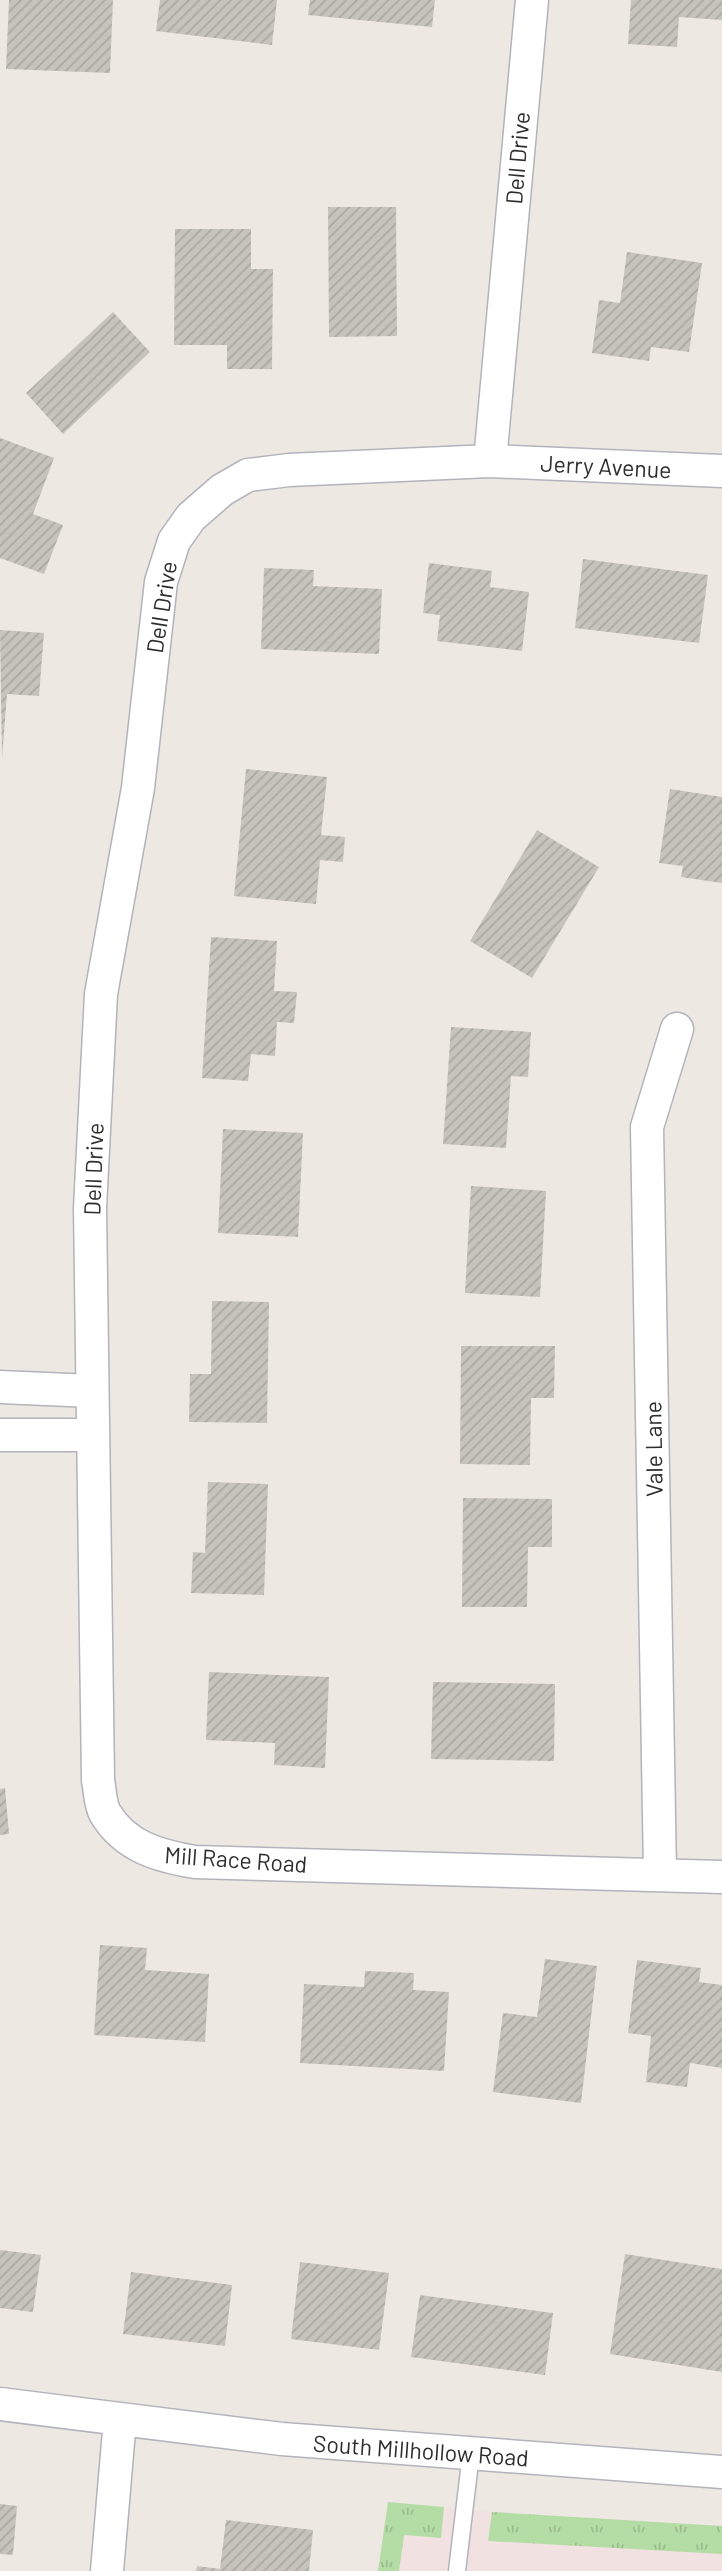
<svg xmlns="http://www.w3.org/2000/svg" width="722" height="2571" viewBox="0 0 722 2571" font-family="Barlow,sans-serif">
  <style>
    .medical { fill: #f2e1e1 }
    .grass { fill: url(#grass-tufts) }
    .building { fill: url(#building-hatch) }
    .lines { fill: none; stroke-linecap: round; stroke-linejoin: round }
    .lane-casing { stroke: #b2b3bc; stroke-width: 19 }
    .street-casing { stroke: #b2b3bc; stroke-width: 35 }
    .lane { stroke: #fff; stroke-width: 16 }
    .street { stroke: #fff; stroke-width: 32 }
    .labels { text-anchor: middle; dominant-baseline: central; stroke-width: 5; stroke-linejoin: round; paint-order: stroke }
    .street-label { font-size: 23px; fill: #2d2d2d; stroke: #fff }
  </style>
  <defs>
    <pattern id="grass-tufts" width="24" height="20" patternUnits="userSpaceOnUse" patternTransform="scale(1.75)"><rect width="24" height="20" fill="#b4dca5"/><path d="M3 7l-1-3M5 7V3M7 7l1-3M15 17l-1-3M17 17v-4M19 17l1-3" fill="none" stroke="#9bbd8e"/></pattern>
    <pattern id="building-hatch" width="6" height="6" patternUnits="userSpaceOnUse" patternTransform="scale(1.75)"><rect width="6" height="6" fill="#c6c3bd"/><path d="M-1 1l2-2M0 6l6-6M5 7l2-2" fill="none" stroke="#aaa8a3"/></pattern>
  </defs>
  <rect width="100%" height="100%" fill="#ede9e2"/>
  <path class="medical" d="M388,2502L492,2512L722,2526V2571H378Z"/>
  <path class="grass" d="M388,2502L444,2507L441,2538L404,2535L399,2571H378Z
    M492,2512L722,2526V2554L488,2541Z"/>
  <path class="building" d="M9,0H113L110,73L6,69Z
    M160,0H277L272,45L156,31Z
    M310,0H435L432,27L308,15Z
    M631,0H722V20L679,17L677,47L628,44Z
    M328,207H396L397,336L329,337Z
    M175,229H251V269H273L272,369H227V345H174Z
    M627,252L702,263L689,352L651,347L649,361L592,353L599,300L620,303Z
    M113,312L150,352L63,434L26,393Z
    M0,438L54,458L33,514L63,525L44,574L0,558Z
    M583,559L708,575L699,643L575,628Z
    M429,563L492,571L490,587L529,592L522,651L437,641L440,615L423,613Z
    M264,568L314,570L313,586L382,589L379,654L261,649Z
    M0,630L44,633L39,696L7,694L2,758Z
    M246,769L327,777L321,835L345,837L343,862L320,860L316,904L234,896Z
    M670,789L722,797V883L681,877L683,866L659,863Z
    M537,830L599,867L532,978L470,941Z
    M211,937L277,941L274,991L297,992L294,1023L277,1022L275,1056L251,1054L248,1081L202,1078Z
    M451,1027L531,1032L528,1077L511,1076L506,1148L443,1144Z
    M223,1129L303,1133L298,1237L218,1233Z
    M471,1186L546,1191L540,1297L465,1293Z
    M212,1301L269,1302L267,1423L189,1422L190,1374H211Z
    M461,1346H555L554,1398H531L530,1465L460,1464Z
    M208,1482L268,1484L264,1595L191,1593L193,1552L205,1553Z
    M463,1498L552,1499V1547H528L527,1607H462Z
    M209,1672L329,1677L325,1768L274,1765L275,1743L206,1740Z
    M433,1682L555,1684L554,1761L431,1759Z
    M5,1788L9,1834L0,1835V1789Z
    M100,1945L147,1948L145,1970L209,1974L205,2042L94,2035Z
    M545,1959L597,1966L581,2103L493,2092L503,2013L537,2017Z
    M637,1960L701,1968L699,1982L722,1985V2068L690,2063L687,2087L646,2082L651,2036L628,2033Z
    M365,1971L414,1973L413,1990L449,1992L444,2071L300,2063L304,1984L364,1987Z
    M0,2250L41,2255L33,2312L0,2308Z
    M625,2254L722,2269V2372L610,2354Z
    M300,2262L389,2273L379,2350L291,2339Z
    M131,2272L232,2285L225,2346L123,2334Z
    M420,2295L553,2313L545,2375L411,2357Z
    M0,2504L17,2506L13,2555L0,2554Z
    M226,2520L313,2530L309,2571H196L197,2566L220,2569Z"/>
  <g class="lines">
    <defs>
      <path id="lane" d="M457,2571L471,2454"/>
      <path id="street" d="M532,0L490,461L289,470L248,475L222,490L191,517L174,541L161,582L138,788L101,994L90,1208L98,1780C100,1790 100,1804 105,1813C125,1847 159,1856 195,1862L722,1877
        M490,461L722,471
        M0,1387L92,1391
        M0,1435H93
        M660,1873L647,1127L677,1029
        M0,2404L282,2439L722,2472
        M107,2571L120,2419"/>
    </defs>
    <use href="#lane" class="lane-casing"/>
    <use href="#street" class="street-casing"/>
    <use href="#lane" class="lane"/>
    <use href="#street" class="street"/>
  </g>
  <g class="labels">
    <g class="street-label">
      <text transform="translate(517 158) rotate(-85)">Dell Drive</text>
      <text transform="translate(606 466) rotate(3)">Jerry Avenue</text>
      <text transform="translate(161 607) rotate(-81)">Dell Drive</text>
      <text transform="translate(93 1169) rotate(-88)">Dell Drive</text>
      <text transform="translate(653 1449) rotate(-91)">Vale Lane</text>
      <text transform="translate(236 1859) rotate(4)">Mill Race Road</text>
      <text transform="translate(421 2450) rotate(4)">South Millhollow Road</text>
    </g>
  </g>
</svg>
